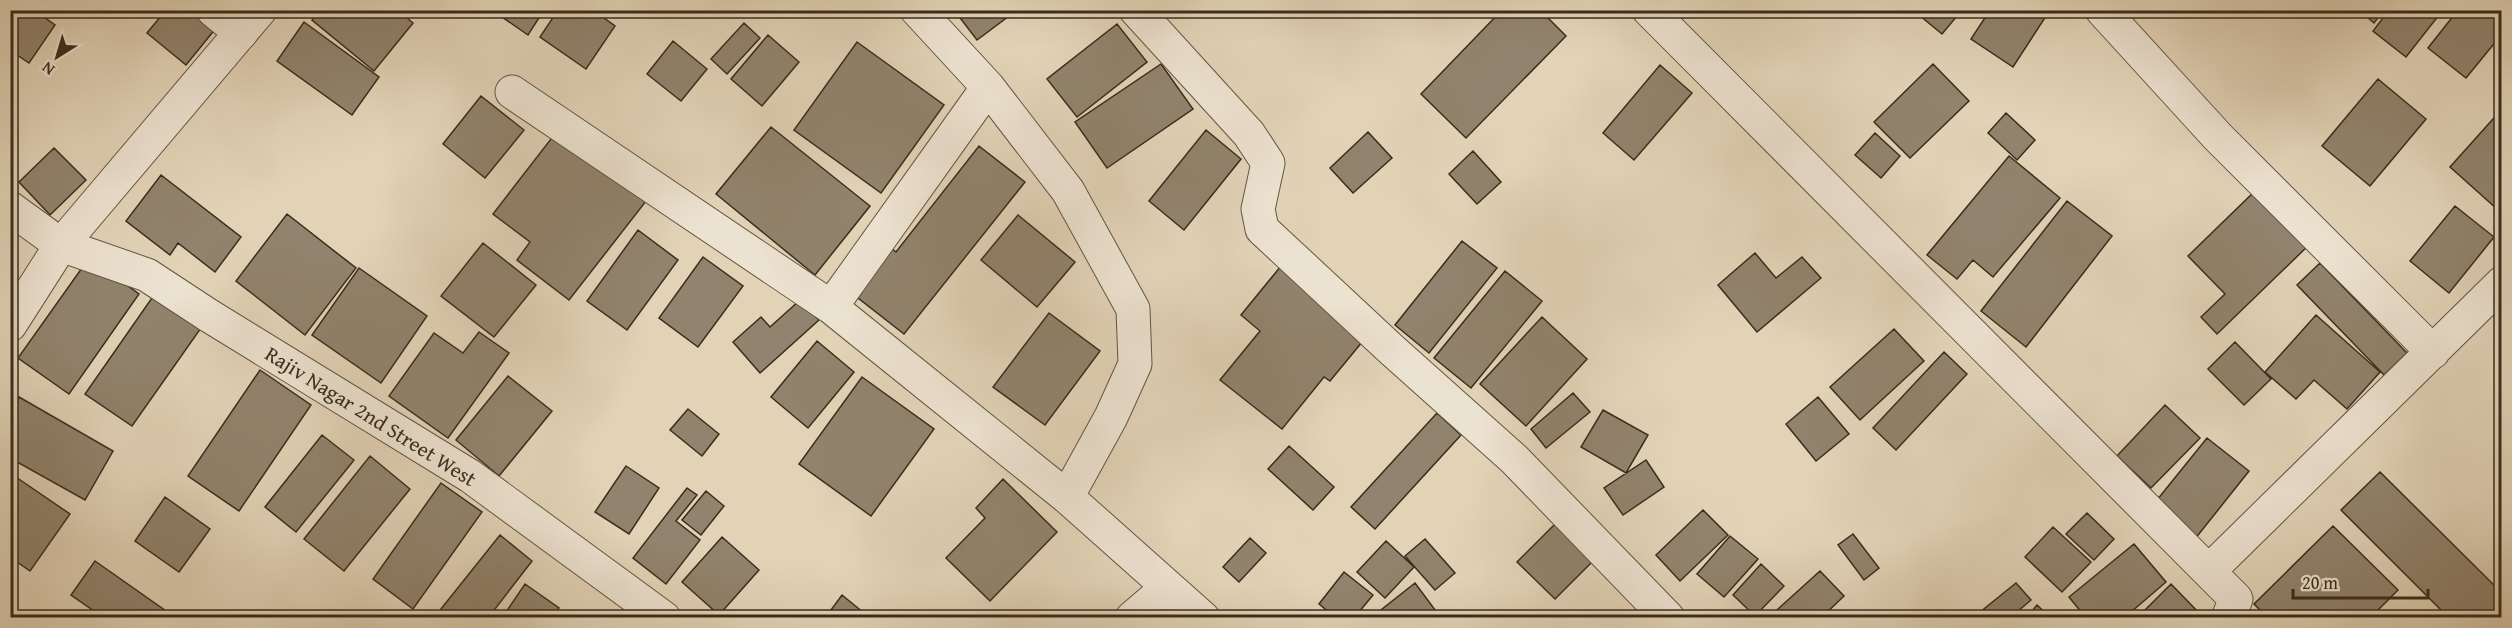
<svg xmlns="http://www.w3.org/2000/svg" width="2512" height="628" viewBox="0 0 2512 628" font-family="'Gentium Book Plus',serif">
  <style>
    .building { fill: #91836d; stroke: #392d1c; stroke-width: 1.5 }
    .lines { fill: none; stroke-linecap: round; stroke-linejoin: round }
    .minor-casing { stroke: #635643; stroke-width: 35 }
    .tertiary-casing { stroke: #635643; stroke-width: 35 }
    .minor { stroke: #ece2d0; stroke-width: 33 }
    .tertiary { stroke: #ece2d0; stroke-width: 33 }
    .labels { text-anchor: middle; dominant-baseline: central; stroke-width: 6; stroke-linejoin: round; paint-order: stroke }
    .street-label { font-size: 21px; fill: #392d1c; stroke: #ece2d0 }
  </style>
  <rect width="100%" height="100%" fill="#e2d3b7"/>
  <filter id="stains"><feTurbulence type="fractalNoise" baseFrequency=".00333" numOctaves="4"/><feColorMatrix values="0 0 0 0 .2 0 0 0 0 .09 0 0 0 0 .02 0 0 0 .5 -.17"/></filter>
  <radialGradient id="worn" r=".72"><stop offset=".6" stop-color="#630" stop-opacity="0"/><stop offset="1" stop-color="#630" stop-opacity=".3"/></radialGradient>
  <path class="building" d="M10,10H34L55,25L29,63L10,50Z
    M166,10H194L216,28L186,65L147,33Z
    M319,10H398L413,23L374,71L312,20Z
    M492,10H544L528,35Z
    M558,10H593L615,26L586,69L540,37Z
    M954,10H1017L977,40Z
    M1502,10H1540L1566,36L1466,138L1421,94Z
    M1913,10H1962L1942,34Z
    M1990,10H2050L2013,67L1971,39Z
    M2359,10H2384L2374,23Z
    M2389,10H2443L2406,57L2373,31Z
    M2458,10H2502V34L2466,78L2428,48Z
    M304,22L379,77L352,115L277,61Z
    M744,23L760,38L727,74L711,59Z
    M1117,24L1147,62L1077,117L1047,79Z
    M768,35L799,62L762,106L731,79Z
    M673,41L707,69L681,101L647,74Z
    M857,42L944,105L881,193L794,130Z
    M1161,64L1193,109L1107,168L1075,122Z
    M1933,64L1969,101L1910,158L1874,122Z
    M1660,65L1692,93L1634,160L1603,133Z
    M2378,79L2426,119L2370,186L2322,146Z
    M481,96L524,130L485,178L443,144Z
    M2502,109V204L2497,209L2450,167Z
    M2006,113L2035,140L2017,160L1988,133Z
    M561,126L650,196L569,300L517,260L530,242L493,214Z
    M771,127L870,206L815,275L716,194Z
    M1206,130L1241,159L1184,230L1149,201Z
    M1368,132L1392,158L1353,193L1330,168Z
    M1875,133L1900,156L1881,178L1855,155Z
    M979,146L1025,182L904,334L853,294L890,247L896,252Z
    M54,148L86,180L50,215L19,182Z
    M1473,151L1501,182L1477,204L1449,174Z
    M2009,156L2060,198L1993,277L1973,260L1957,279L1927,255Z
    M161,175L241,237L215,272L178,243L170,255L126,221Z
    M2258,188L2311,243L2217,334L2201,317L2225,294L2188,256Z
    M2067,201L2112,236L2026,347L1981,311Z
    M2455,206L2494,237L2449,293L2410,261Z
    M287,214L356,268L305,335L236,281Z
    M1018,215L1075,262L1037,307L981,260Z
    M638,230L678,260L627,330L587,301Z
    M1462,241L1497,268L1429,353L1395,325Z
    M483,243L536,285L494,337L441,296Z
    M1755,253L1776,278L1802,257L1821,278L1757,332L1718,285Z
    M703,257L743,286L698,347L659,318Z
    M89,258L139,294L69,394L18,358Z
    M2320,263L2407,353L2384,375L2297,285Z
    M1281,266L1367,336L1330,381L1324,377L1282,429L1220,380L1260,331L1241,315Z
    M359,268L427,316L381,383L312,335Z
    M1505,271L1542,301L1471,388L1434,358Z
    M154,295L201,328L132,426L85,394Z
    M800,300L819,320L760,373L733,342L761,317L770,327Z
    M1049,313L1100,351L1045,425L993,387Z
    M2316,315L2380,372L2347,409L2314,380L2296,399L2265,372Z
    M1542,317L1587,359L1526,426L1480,384Z
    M1894,329L1924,361L1860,420L1830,387Z
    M479,332L509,353L448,438L389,396L434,333L463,353Z
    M817,341L854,372L808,428L771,397Z
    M2235,342L2271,379L2244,405L2208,369Z
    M1944,352L1967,374L1896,450L1873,428Z
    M260,370L311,405L239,511L188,476Z
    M508,376L552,411L499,476L456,440Z
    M862,377L934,429L871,516L799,464Z
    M1573,393L1590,412L1546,448L1531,429Z
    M19,397L113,451L85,500L10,458V412Z
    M1818,397L1849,434L1816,461L1786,424Z
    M2165,405L2200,438L2151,488L2117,456Z
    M688,409L719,434L702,456L670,430Z
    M1603,410L1648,435L1626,473L1581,447Z
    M1437,413L1461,435L1375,529L1351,507Z
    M322,435L354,460L296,532L265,507Z
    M2207,438L2249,471L2195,539L2153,505Z
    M1289,446L1334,487L1313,510L1268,469Z
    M370,456L410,489L344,571L304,539Z
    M1646,460L1664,487L1623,515L1604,488Z
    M626,466L659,488L629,534L595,512Z
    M2380,472L2502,593V618H2449L2341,510Z
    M10,473L70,514L30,571L10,557Z
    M1003,479L1057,532L990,601L946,558L985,518L976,508Z
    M441,483L482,512L413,609L373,579Z
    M687,488L697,495L676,521L700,540L666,584L633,558Z
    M706,491L724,506L701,535L682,520Z
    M165,497L210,529L179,572L135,541Z
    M1703,510L1728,535L1680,581L1656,555Z
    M2087,513L2114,539L2094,560L2066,534Z
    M1559,520L1597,557L1555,599L1517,562Z
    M2333,526L2398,590L2370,618H2268L2254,604Z
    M2053,527L2091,562L2062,592L2025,557Z
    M1853,534L1879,568L1864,580L1838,545Z
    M500,535L532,561L488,618H452L441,609Z
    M1730,536L1758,559L1724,597L1697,574Z
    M722,537L759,570L719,615L682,582Z
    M1250,538L1266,553L1239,582L1223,567Z
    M1425,539L1455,573L1435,590L1405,556Z
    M1386,541L1414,567L1385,598L1357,572Z
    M2134,544L2166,582L2124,618H2086L2069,597Z
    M95,561L176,618H104L71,595Z
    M1761,564L1784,586L1755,616L1733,595Z
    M1820,571L1844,596L1821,618H1768Z
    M1344,572L1373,595L1354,618H1336L1319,604Z
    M1415,583L1441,618H1386L1381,610Z
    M2016,583L2031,600L2010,618H1982L1979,613Z
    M525,584L559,608L552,618H502Z
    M2171,584L2204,618H2137Z
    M842,595L870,618H825Z
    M2037,605L2051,618H2026Z"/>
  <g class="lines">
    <defs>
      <path id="minor" d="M213,10L241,33
        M917,10L988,87L831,307L1067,497L1203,618
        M1136,10L1249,134L1268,163L1258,209L1262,229L1392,350L1514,459L1668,618
        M1649,10L2236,599L2228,618
        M2102,10L2218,137L2433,352
        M988,87L1068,191L1133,309L1135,364L1111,417L1067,497
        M512,92L831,307
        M10,208L61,245L147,275L208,315L470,476L664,618
        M2209,571L2502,283
        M1132,618L1167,588"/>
      <path id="tertiary" d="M10,325L61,245L260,10"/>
    </defs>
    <use href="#minor" class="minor-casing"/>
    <use href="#tertiary" class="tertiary-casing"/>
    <use href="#minor" class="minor"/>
    <use href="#tertiary" class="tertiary"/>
  </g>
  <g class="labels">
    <g class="street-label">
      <text transform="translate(371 416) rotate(32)">Rajiv Nagar 2nd Street West</text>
    </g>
  </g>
  <rect width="2512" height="628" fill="none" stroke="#e2d3b7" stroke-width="36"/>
  <rect x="12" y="12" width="2488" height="604" fill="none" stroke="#392d1c" stroke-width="3"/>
  <rect x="18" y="18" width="2476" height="592" fill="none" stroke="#392d1c" stroke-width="1.5"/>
  <g transform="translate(57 57) rotate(217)" stroke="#ece2d0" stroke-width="4.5" paint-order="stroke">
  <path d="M0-4.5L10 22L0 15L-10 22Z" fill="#392d1c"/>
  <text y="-9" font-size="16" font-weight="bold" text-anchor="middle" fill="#392d1c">N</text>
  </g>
  <path d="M2293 589v9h135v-9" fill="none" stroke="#392d1c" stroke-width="3"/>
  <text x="2302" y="589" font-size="18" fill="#392d1c" stroke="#ece2d0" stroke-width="4.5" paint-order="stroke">20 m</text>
  <rect width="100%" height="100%" filter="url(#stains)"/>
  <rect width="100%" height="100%" fill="url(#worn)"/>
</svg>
